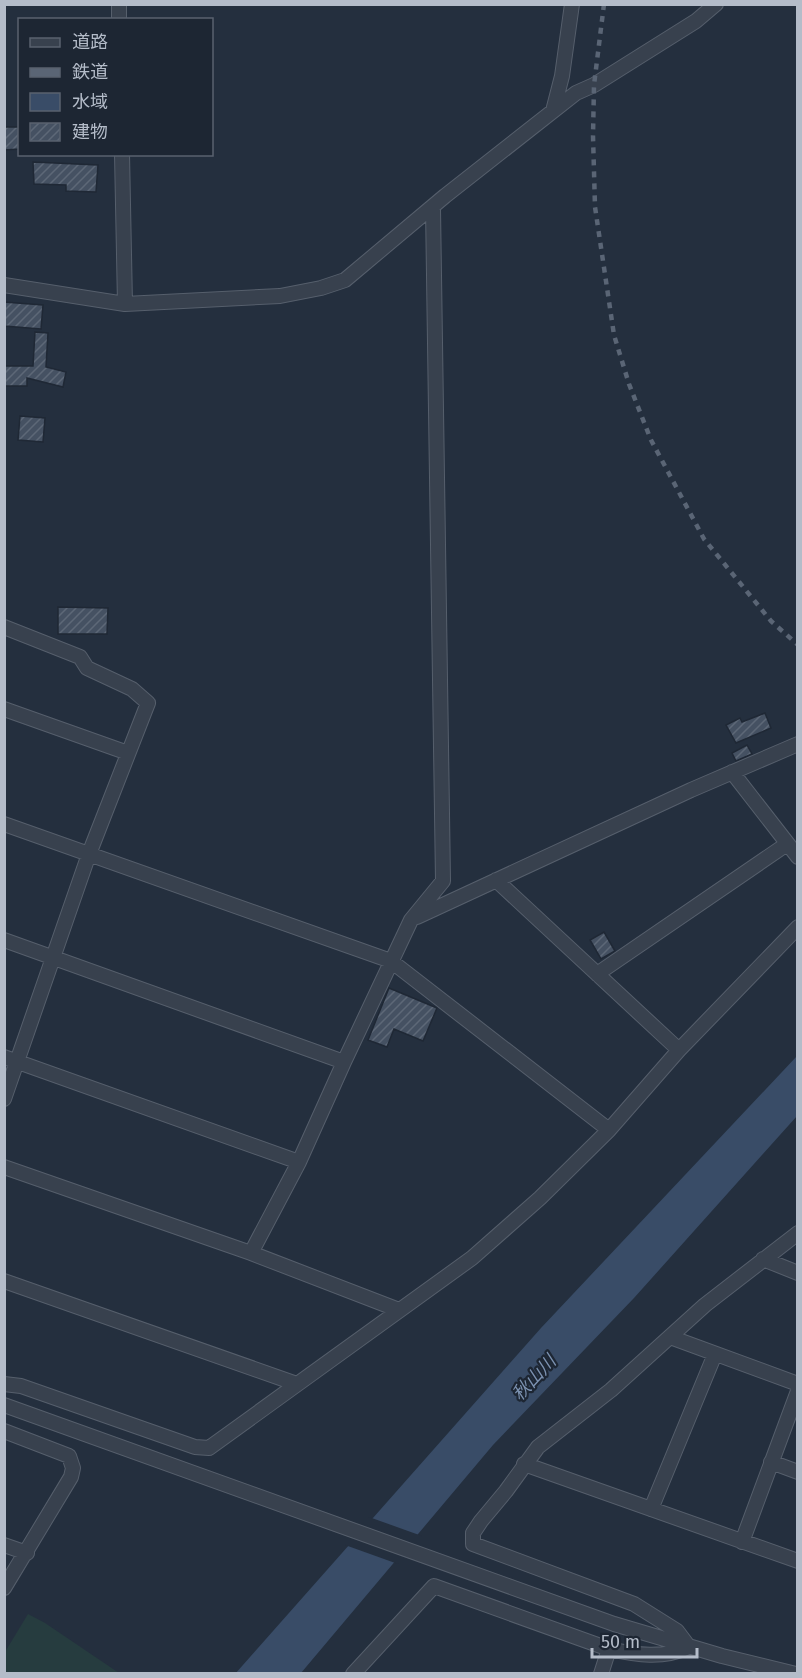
<svg xmlns="http://www.w3.org/2000/svg" width="802" height="1678" viewBox="0 0 802 1678" font-family="'Fira Sans','Noto Sans JP',sans-serif">
  <style>
    .green { fill: #263c3f }
    .water { fill: #394c67 }
    .pier { fill: #242f3e }
    .building { fill: url(#building-hatch); stroke: #1f2835; stroke-width: 1.5 }
    .lines { fill: none; stroke-linecap: round; stroke-linejoin: round }
    .minor-casing { stroke: #565f6c; stroke-width: 16 }
    .minor { stroke: #38414e; stroke-width: 14 }
    .rail { stroke: #5a6575; stroke-width: 4.5; stroke-dasharray: 6 6; stroke-linecap: butt }
    .labels { text-anchor: middle; dominant-baseline: central; stroke-width: 4.5; stroke-linejoin: round; paint-order: stroke }
    .water-label { font-size: 18px; font-style: italic; fill: #7c92b1; stroke: #1d2633 }
  </style>
  <defs>
    <pattern id="building-hatch" width="6" height="6" patternUnits="userSpaceOnUse" patternTransform="scale(1.5)"><rect width="6" height="6" fill="#455162"/><path d="M-1 1l2-2M0 6l6-6M5 7l2-2" fill="none" stroke="#5d6877"/></pattern>
  </defs>
  <rect width="100%" height="100%" fill="#242f3e"/>
  <path class="green" d="M28,1614L45,1623L119,1673H5V1652Z"/>
  <path class="water" d="M797,1056V1116L634,1298L493,1445L301,1673L235,1674L541,1328Z"/>
  <path class="pier" d="M369,1517L422,1536L398,1564L345,1545Z"/>
  <path class="building" d="M4,127H20V149L4,150Z
    M33,162L98,165L96,192L66,191V185L34,184Z
    M4,302L43,305L41,329L4,326Z
    M35,332L48,333L46,367L66,372L63,387L27,378V386H4V366H33Z
    M20,416L45,418L43,442L18,440Z
    M58,607L108,608L107,634H58Z
    M765,713L771,728L736,743L726,725L740,718L742,722Z
    M747,745L752,754L736,761L732,753Z
    M604,932L615,951L601,959L590,940Z
    M389,988L437,1008L423,1041L394,1029L387,1047L368,1040Z"/>
  <g class="lines">
    <defs>
      <path id="minor" d="M119,4V20
        M553,111L562,76L572,4
        M122,154L125,304
        M4,285L125,304L280,296L321,288L345,280L445,196L576,93L594,85L696,21L716,4
        M4,627L80,657L87,668L132,689L148,703L89,854L4,1099
        M4,709L128,753
        M732,772L798,857
        M4,824L391,961L609,1130
        M496,880L679,1050
        M417,917L691,790L798,744
        M4,940L344,1062
        M597,974L787,844
        M4,1057L299,1162
        M4,1167L251,1253L399,1310
        M251,1253L299,1162L344,1062L411,920L443,881L433,208
        M763,1259L798,1273
        M4,1281L297,1384
        M670,1337L798,1384
        M4,1384L21,1386L195,1447L209,1448L472,1258L540,1198L609,1130L679,1050L798,927
        M4,1405L614,1624L722,1656L796,1674
        M4,1431L69,1456L73,1468L71,1477L4,1588
        M771,1462L798,1472
        M524,1464L798,1561
        M651,1509L715,1354
        M742,1542L798,1391
        M4,1545L27,1553
        M353,1674L434,1586L609,1649C637,1655 663,1659 689,1647L677,1631L634,1604L473,1544V1533L481,1521L506,1491L538,1447L611,1390L705,1305L798,1233
        M601,1674L609,1649"/>
    </defs>
    <use href="#minor" class="minor-casing"/>
    <use href="#minor" class="minor"/>
    <path class="rail" d="M604,4L594,85L593,136L595,207L614,335L629,384L651,440L704,539L771,621L798,645"/>
  </g>
  <g class="labels">
    <g class="water-label">
      <text transform="translate(534 1378) rotate(-47)">秋山川</text>
    </g>
  </g>
  <rect width="802" height="1678" fill="none" stroke="#b4bcc9" stroke-width="12"/>
  <rect x="18" y="18" width="195" height="138" fill="#1d2633" stroke="#59626f" stroke-width="1.5"/>
  <rect x="30" y="38" width="30" height="9" fill="#38414e" stroke="#59626f" stroke-width="1.5"/>
  <text x="72" y="48" font-size="18" fill="#b4bcc9">道路</text>
  <rect x="30" y="68" width="30" height="9" fill="#5a6575" stroke="#59626f" stroke-width="1.5"/>
  <text x="72" y="78" font-size="18" fill="#b4bcc9">鉄道</text>
  <rect x="30" y="93" width="30" height="18" fill="#394c67" stroke="#59626f" stroke-width="1.5"/>
  <text x="72" y="108" font-size="18" fill="#b4bcc9">水域</text>
  <rect x="30" y="123" width="30" height="18" fill="url(#building-hatch)" stroke="#59626f" stroke-width="1.5"/>
  <text x="72" y="138" font-size="18" fill="#b4bcc9">建物</text>
  <path d="M592 1648v9h105v-9" fill="none" stroke="#b4bcc9" stroke-width="3"/>
  <text x="601" y="1648" font-size="18" fill="#b4bcc9" stroke="#1d2633" stroke-width="4.5" paint-order="stroke">50 m</text>
</svg>
